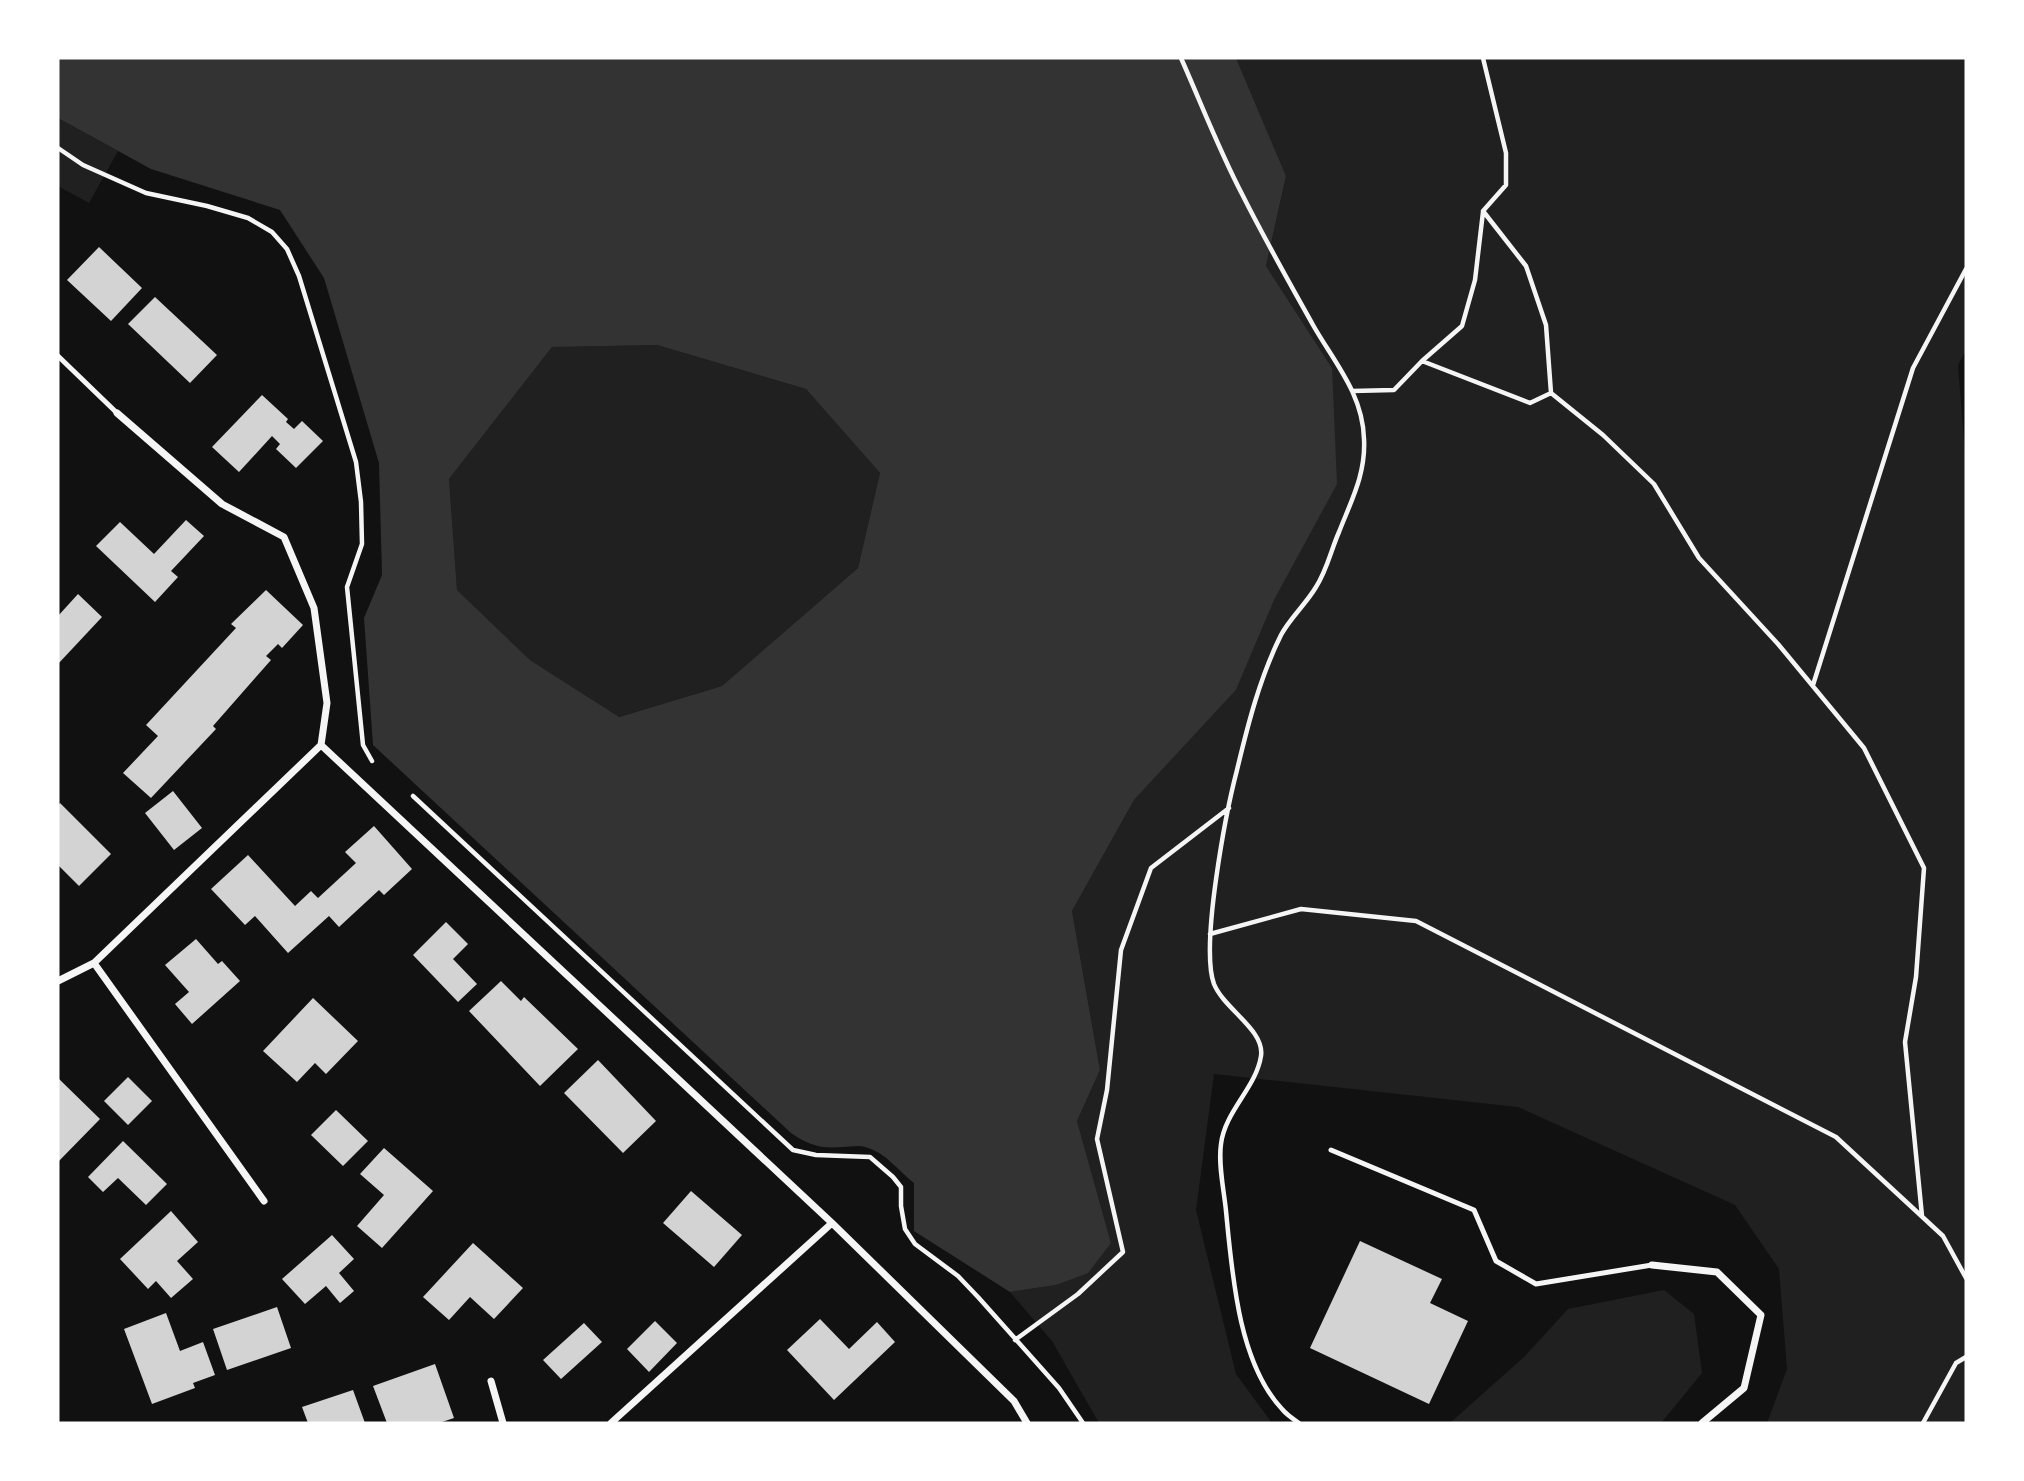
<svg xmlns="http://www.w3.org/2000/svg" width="2024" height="1481" viewBox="0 0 2024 1481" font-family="'Noto Sans',sans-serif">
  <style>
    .green { fill: #202020 }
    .water { fill: #333; fill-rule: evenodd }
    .building { fill: #d3d3d3 }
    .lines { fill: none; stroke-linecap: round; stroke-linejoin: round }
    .path { stroke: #f5f5f5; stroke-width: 4.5 }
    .service { stroke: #f5f5f5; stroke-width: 5 }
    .minor { stroke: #f5f5f5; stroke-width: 7 }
  </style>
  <rect width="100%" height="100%" fill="#111"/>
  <path class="green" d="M1236,58H1966V350L1958,365L1966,468V1423H1767L1787,1369L1779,1269L1735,1205L1518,1107L1214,1074L1196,1210L1236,1374L1272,1423H1099L1052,1341L1010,1292L1056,1285L1111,1243L1077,1121L1100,1070L1072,911L1134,800L1236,690L1275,598L1332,368L1266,266L1286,176Z
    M58,118L118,151L89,203L58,186Z
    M657,345L806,389L880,473L858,568L722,686L618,717L530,660L457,590L449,479L552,347Z
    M1664,1290L1694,1314L1702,1373L1661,1423H1450L1524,1357L1568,1309Z"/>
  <path class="water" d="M58,58H1236L1286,176L1266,266L1332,368L1337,484L1275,598L1236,690L1134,800L1072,911L1100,1070L1077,1121L1111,1243L1088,1273L1056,1285L1010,1292L914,1231V1183C897,1170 887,1153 865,1147C858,1145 850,1147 843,1147C821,1149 808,1145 791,1133L373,745L364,618L382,575L379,463L324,278L280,210L151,169L58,118ZM657,345L806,389L880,473L858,568L722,686L619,717L530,660L457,590L449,479L552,347Z"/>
  <path class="building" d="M99,247L142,288L111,321L67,280Z
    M155,297L217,355L190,383L128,324Z
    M262,395L288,419L286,422L294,429L302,421L323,441L296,468L276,449L280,444L272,436L239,472L212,447Z
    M186,520L204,536L171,571L178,577L155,602L96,546L120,522L154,554Z
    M266,590L303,625L282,648L278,644L266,656L271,660L213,726L216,729L151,798L123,773L158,736L146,725L236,628L231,624Z
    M78,594L102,617L58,664V616Z
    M173,791L202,828L174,850L145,813Z
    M60,803L111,854L79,886L58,865V806Z
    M374,826L412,869L384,895L379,890L339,927L329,916L288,953L255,916L245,925L211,889L248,855L295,906L311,891L318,898L356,863L345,852Z
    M446,922L468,944L453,959L477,984L458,1002L413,955Z
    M196,939L218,964L222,961L240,981L192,1024L175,1004L189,992L165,965Z
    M501,981L521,1001L524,997L578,1049L540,1086L469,1011Z
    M313,998L358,1041L326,1074L315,1063L297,1082L263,1051Z
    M598,1060L656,1121L623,1153L564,1093Z
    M128,1077L152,1101L128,1125L104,1101Z
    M58,1078L100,1119L58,1162Z
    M336,1110L368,1141L343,1166L311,1135Z
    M123,1141L167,1184L146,1205L118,1178L103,1192L88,1177Z
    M384,1148L433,1191L382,1248L357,1226L384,1195L360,1174Z
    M691,1191L742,1235L714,1267L663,1223Z
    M171,1211L198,1242L177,1261L193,1279L171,1298L156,1281L148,1289L120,1259Z
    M332,1235L354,1259L339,1273L354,1291L340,1303L326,1286L305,1304L282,1279Z
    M1360,1241L1442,1279L1430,1303L1468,1321L1429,1404L1310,1348Z
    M473,1243L523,1288L494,1319L470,1297L449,1320L423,1297Z
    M277,1307L291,1348L227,1370L213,1329Z
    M166,1313L180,1351L203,1342L215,1375L193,1383L195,1388L152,1404L124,1329Z
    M820,1319L849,1349L877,1322L895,1342L834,1400L787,1350Z
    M655,1321L677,1343L649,1372L627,1349Z
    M584,1323L602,1342L561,1379L543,1360Z
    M435,1364L454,1418L439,1423H387L373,1386Z
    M353,1390L365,1423H308L302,1407Z"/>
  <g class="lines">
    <path class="path" d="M1181,58C1201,103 1219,150 1242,194C1264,238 1289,282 1313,325C1334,362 1363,394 1364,439C1366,474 1351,501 1339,532C1331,550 1327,570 1316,587C1306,604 1290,618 1281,635C1260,677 1248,724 1237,770C1226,812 1200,946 1214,984C1224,1009 1265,1030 1261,1056C1256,1088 1225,1111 1221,1144C1218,1165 1224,1190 1226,1211C1232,1272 1238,1362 1282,1409C1286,1414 1293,1419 1299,1423
      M1483,58L1506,153V185L1483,211L1526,266L1546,325L1551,393
      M58,148L83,165L146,193L207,206L248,218L272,232L287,249L299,276L356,462L361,502L362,544L347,587L363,745L372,761
      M1422,361L1530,403L1551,393L1603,435L1654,484L1699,558L1778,644L1864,748L1924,868L1916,977L1905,1042L1922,1216
      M1352,391L1394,390L1422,361L1462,326L1475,280L1483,212
      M1813,685L1913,368L1966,269
      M413,796L793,1150L816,1155L870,1157L893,1177L901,1187V1206L905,1229L915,1244L958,1276L978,1297L1059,1388L1083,1423
      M1210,934L1301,909L1416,921L1836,1137L1943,1236L1966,1278
      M1015,1340L1078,1294L1123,1252L1097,1139L1107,1090L1121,950L1151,868L1229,808
      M1923,1423L1956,1363L1966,1357"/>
    <path class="service" d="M58,356L117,413
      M1331,1150L1474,1210L1496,1261L1536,1284L1652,1265"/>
    <path class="minor" d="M321,745L832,1223L1014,1401L1027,1423
      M94,963L264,1201
      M58,981L94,963L321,745L327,703L314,608L284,537L222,504L117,413
      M1652,1265L1717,1272L1761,1315L1744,1388L1702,1423
      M491,1381L503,1423
      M611,1423L832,1223"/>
  </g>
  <rect width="2024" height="1481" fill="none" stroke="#ffffff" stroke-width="119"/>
</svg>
